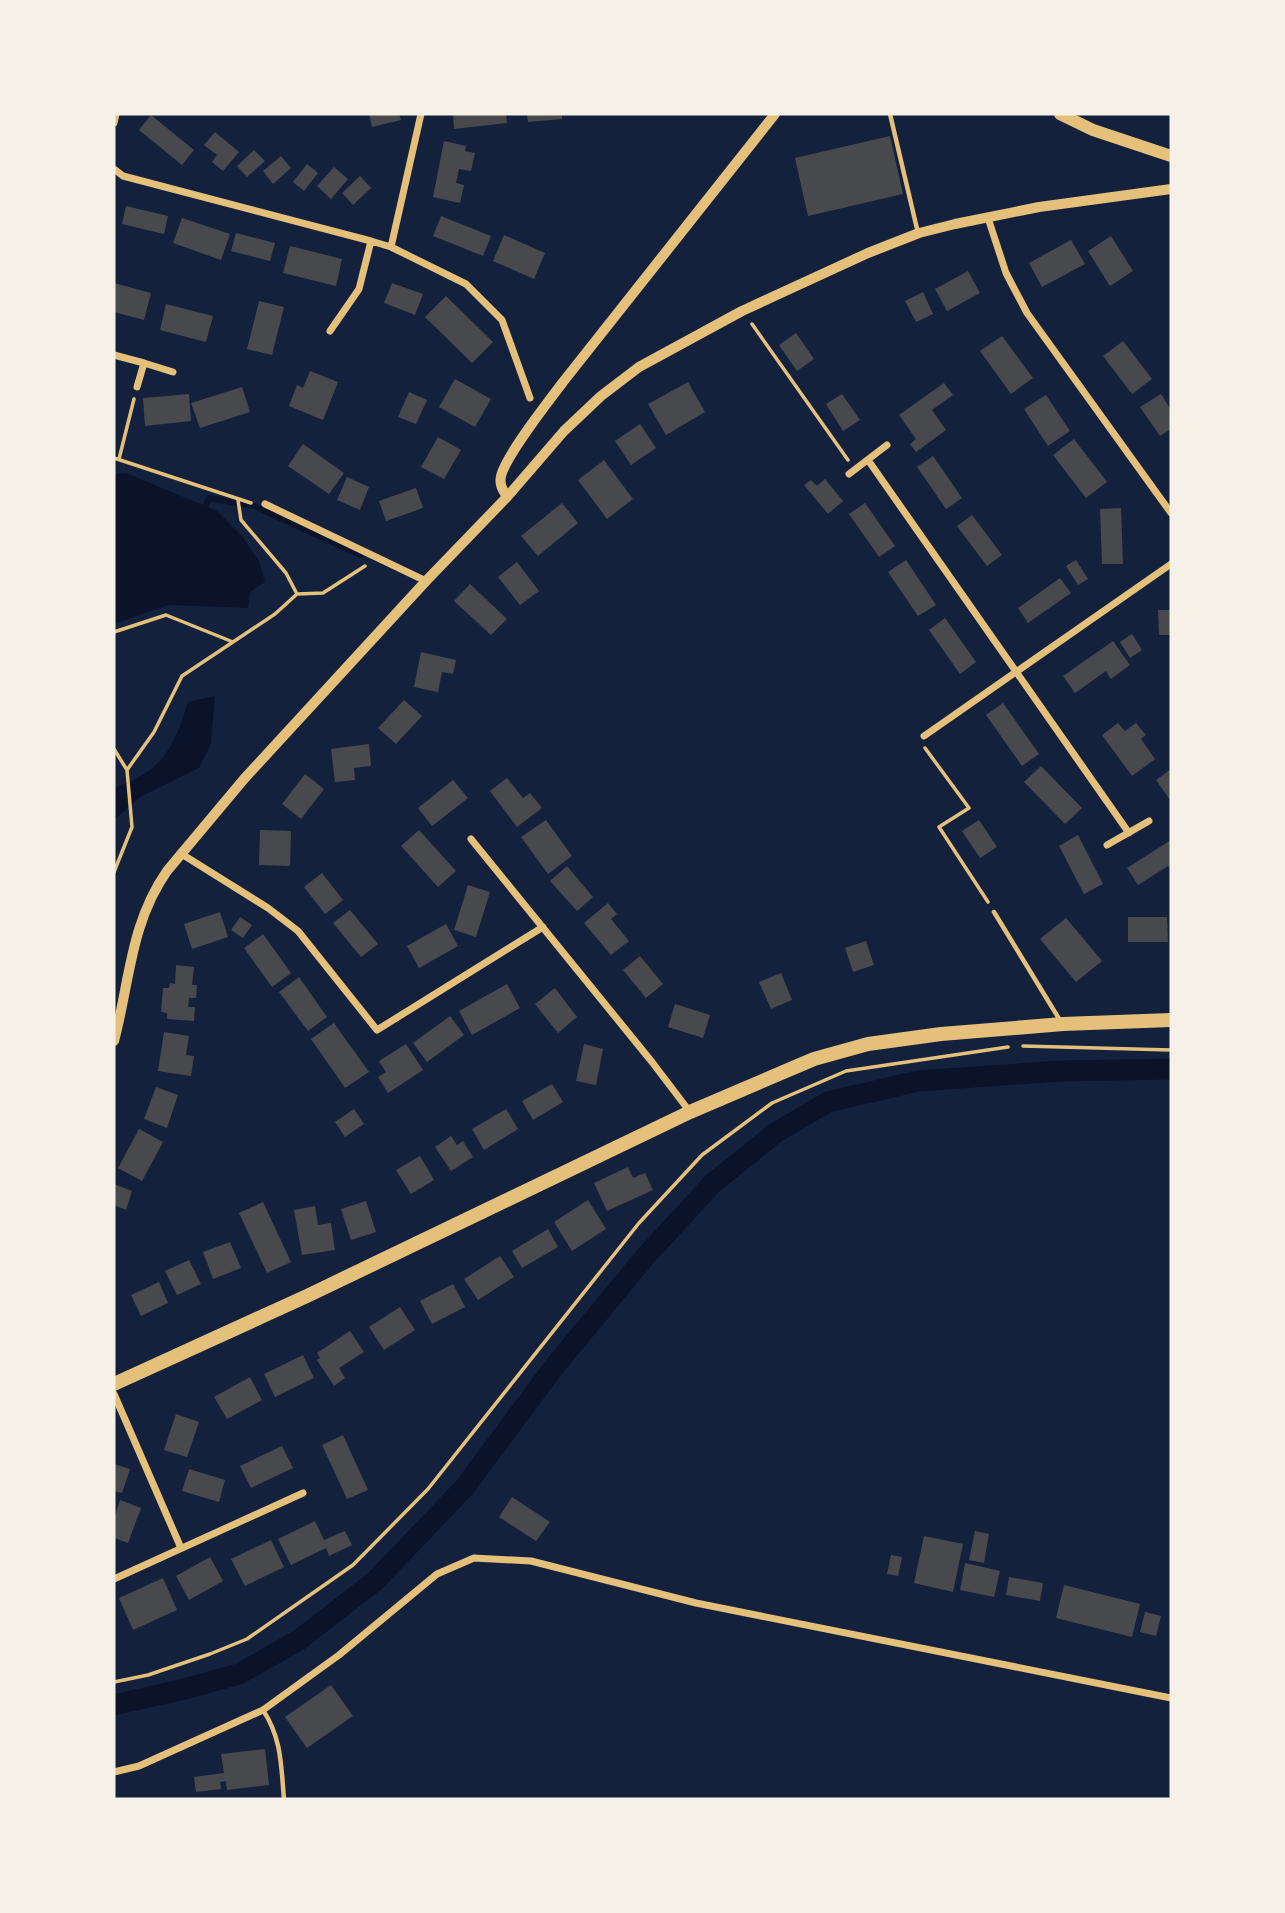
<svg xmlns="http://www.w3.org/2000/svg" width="1285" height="1913" viewBox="0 0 1285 1913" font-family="'Nunito Sans',sans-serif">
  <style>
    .water { fill: #0b132b }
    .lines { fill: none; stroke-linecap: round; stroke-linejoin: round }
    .stream { stroke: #0b132b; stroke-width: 6 }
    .canal { stroke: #0b132b; stroke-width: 21 }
    .building { fill: #48494c }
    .path { stroke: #e5c07b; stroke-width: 3.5 }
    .service { stroke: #e5c07b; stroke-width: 4.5 }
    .minor { stroke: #e5c07b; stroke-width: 7 }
    .tertiary { stroke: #e5c07b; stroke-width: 10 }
    .secondary { stroke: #e5c07b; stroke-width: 12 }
    .primary { stroke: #e5c07b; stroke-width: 14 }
  </style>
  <rect width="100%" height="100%" fill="#14213d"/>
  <path class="water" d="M126,473L217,511L242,536L260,563L265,582L250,592L248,608L168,605L114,624V474Z
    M215,696L211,744L199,768L142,796L115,819L114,823V788C162,772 174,748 188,702Z"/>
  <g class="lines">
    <path class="stream" d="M205,507L209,498L254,506L360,555"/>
    <path class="canal" d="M114,1705L184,1689L239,1674L299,1640L375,1581L464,1488L554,1367L645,1257L712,1184L775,1133L828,1102L918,1081L1061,1071L1171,1069"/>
  </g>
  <path class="building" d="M369,114H399L401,120L372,127Z
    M453,114H506L507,123L454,129Z
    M527,114H562V119L528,122Z
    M151,115L194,150L182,165L139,130Z
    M215,132L239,152L223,171L212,162L217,155L204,145Z
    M890,136L903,194L808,216L795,158Z
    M444,141L466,146L465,151L475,153L471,171L459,169L456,183L464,185L460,203L433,197Z
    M254,150L265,161L247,177L237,166Z
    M281,156L291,168L273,184L263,171Z
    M307,164L318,173L304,191L293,182Z
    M334,167L348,179L331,199L317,186Z
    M360,176L371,188L353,205L342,193Z
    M126,206L168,216L164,234L122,224Z
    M441,216L491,236L483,256L433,236Z
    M182,218L230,234L221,260L173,243Z
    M236,233L275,243L270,261L231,251Z
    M504,235L545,253L534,279L493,261Z
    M1111,236L1133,271L1110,286L1088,251Z
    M1071,240L1085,264L1042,287L1029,263Z
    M290,246L342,259L336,286L283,273Z
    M968,271L980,293L947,311L935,289Z
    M114,283L151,293L144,320L114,312Z
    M392,283L423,294L415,315L384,303Z
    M923,292L933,314L916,322L905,301Z
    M446,296L493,342L472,363L425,317Z
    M259,301L284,307L272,355L247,349Z
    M166,304L213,316L206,342L160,330Z
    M796,333L814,359L797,371L779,345Z
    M1002,336L1033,378L1011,394L980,351Z
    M1123,341L1152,379L1132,394L1103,356Z
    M310,371L338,382L323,420L289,406L297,385L303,388Z
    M455,379L491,399L475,427L439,407Z
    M688,382L705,412L666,435L648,404Z
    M944,383L953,395L932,410L946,430L916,452L910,444L916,439L899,415Z
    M242,387L250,412L200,428L191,403Z
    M409,392L427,400L416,424L398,417Z
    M189,394L191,421L145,426L143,398Z
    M842,394L860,420L843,431L826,404Z
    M1161,394L1171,410V429L1160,436L1140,407Z
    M1046,395L1070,431L1048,446L1024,409Z
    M640,424L656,448L631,465L615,441Z
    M438,437L461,450L444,479L421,467Z
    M1074,439L1107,482L1086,498L1053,455Z
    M303,444L344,473L329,494L288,466Z
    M933,456L962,498L946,509L917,467Z
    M604,460L633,499L607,519L578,480Z
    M347,477L369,487L360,510L337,500Z
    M825,479L843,501L828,514L804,485L811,480L817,486Z
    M416,488L423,508L386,521L379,501Z
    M562,503L578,523L538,556L521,536Z
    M865,503L895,546L879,557L849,514Z
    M1121,508L1123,564H1102L1100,509Z
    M972,515L1002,555L987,566L957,526Z
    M906,560L936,605L918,616L888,572Z
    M1076,560L1088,579L1078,585L1066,566Z
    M517,562L539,591L520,605L498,577Z
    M1060,578L1071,593L1028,623L1018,608Z
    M470,584L507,619L491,635L454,601Z
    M1158,610H1171V635H1159Z
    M945,618L976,662L960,674L929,630Z
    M1132,634L1142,650L1130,658L1120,642Z
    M1113,641L1130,665L1111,679L1106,671L1075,693L1063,676Z
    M421,652L456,660L453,674L442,672L438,692L414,687Z
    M404,700L422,716L396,744L378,728Z
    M1003,703L1039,754L1022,766L986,715Z
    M1118,723L1125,731L1136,723L1146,735L1141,739L1155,759L1132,776L1102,735Z
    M369,744L371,766L354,768L355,780L335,782L331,749Z
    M1041,766L1082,808L1065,824L1024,782Z
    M1171,769V801L1156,780Z
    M305,774L324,789L301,819L282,804Z
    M507,778L523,798L530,793L542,808L517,827L490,791Z
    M453,780L468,798L432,826L418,808Z
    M546,820L572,856L548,874L521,837Z
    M979,820L997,847L980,858L962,831Z
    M260,830L291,831L290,866L259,865Z
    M419,830L456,871L438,887L401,846Z
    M1078,835L1103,884L1084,894L1059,846Z
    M1171,840V871L1168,866L1138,885L1127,868Z
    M567,866L593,897L577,911L550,881Z
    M322,873L343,900L325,914L304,887Z
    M468,885L490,892L476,937L454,930Z
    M608,903L617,914L611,919L629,941L611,955L584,923Z
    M350,910L378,944L361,957L333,923Z
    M220,912L228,937L192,949L184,924Z
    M240,917L252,925L243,938L231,930Z
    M1128,917H1167L1168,942H1128Z
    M1066,918L1102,961L1076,982L1040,939Z
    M446,924L458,946L419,968L407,946Z
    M263,934L291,973L272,987L244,948Z
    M866,941L874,965L853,972L845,948Z
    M640,956L663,984L646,998L623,970Z
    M176,965L194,967L192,985H197L196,998H189L188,1007H195L194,1021L167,1019V1013L161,1012L163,988H169L170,983L175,984Z
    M781,973L792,1000L771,1009L759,982Z
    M299,977L327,1017L308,1031L279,992Z
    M507,984L520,1008L472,1035L459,1011Z
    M555,988L577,1017L558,1033L535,1004Z
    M675,1004L710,1015L703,1038L668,1027Z
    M450,1016L464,1035L427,1062L413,1043Z
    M334,1023L369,1072L345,1088L311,1039Z
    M164,1032L189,1036L186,1055L194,1056L191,1076L158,1071Z
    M406,1044L423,1070L388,1093L378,1077L386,1072L379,1061Z
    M584,1044L603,1049L596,1085L576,1081Z
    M552,1084L563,1102L533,1120L522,1101Z
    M156,1087L178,1095L167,1128L144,1119Z
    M354,1109L364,1124L345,1137L335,1122Z
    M506,1109L518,1129L484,1150L472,1129Z
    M139,1129L163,1142L142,1181L118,1168Z
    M451,1136L457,1145L463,1141L473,1157L451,1171L435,1147Z
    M420,1156L434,1180L411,1194L396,1170Z
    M628,1167L633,1178L645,1173L653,1190L607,1211L594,1183Z
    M114,1184L132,1191L126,1210L114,1205Z
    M588,1200L606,1229L572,1251L554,1222Z
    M366,1201L376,1232L351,1240L341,1209Z
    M263,1202L291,1262L267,1273L239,1213Z
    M315,1206L318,1225L331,1223L335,1250L302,1255L294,1210Z
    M548,1229L558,1247L522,1268L512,1251Z
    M230,1242L241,1268L213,1279L203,1252Z
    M500,1256L514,1277L478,1300L464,1279Z
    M189,1260L201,1284L177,1295L165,1271Z
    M159,1282L168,1303L141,1316L131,1295Z
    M453,1284L465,1307L432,1324L420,1301Z
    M400,1307L415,1330L384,1350L369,1327Z
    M350,1331L364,1352L339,1368L345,1378L334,1386L317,1360L320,1358L317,1353Z
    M303,1355L314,1378L275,1397L264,1374Z
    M250,1377L262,1400L227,1419L214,1397Z
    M176,1414L199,1422L187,1457L164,1450Z
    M343,1435L368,1490L347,1499L322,1445Z
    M282,1446L293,1468L251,1488L240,1466Z
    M114,1464L130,1469L122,1493L114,1491Z
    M189,1469L225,1480L219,1502L182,1491Z
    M512,1497L550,1522L536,1541L499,1517Z
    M120,1500L141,1508L128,1543L114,1538V1519Z
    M315,1521L324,1540L345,1531L352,1545L329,1556L326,1548L291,1565L278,1539Z
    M975,1531L989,1534L984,1563L969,1560Z
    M924,1536L963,1544L953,1592L914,1583Z
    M271,1540L284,1567L245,1586L231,1559Z
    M891,1555L902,1557L898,1576L887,1574Z
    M210,1557L223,1581L189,1600L176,1576Z
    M965,1563L1000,1571L994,1597L960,1590Z
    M1009,1577L1043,1583L1040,1601L1006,1595Z
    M163,1578L177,1610L133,1630L119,1598Z
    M1064,1585L1140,1604L1132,1637L1056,1618Z
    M1145,1612L1161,1616L1156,1636L1140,1632Z
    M331,1685L353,1716L307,1748L285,1717Z
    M265,1749L269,1785L227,1790L226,1781L220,1782L221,1789L196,1792L194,1777L224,1773L221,1754Z"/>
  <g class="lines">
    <path class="path" d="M752,324L848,460
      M114,458L251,503
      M119,459L134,399
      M297,594L323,593L365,566
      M114,632L166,615L233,642
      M925,748L969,808L939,827L988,902
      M114,749L127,770
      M114,872L132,827L127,770L154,732L182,676L275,614L297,594L286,573L241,520L238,500
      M1023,1046L1171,1050
      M114,1682L148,1675L210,1654L247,1639L353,1565L428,1489L639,1223L702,1155L772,1103L846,1071L1008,1047"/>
    <path class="service" d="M890,114L918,233
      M994,912L1061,1022
      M263,1710C282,1739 281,1766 284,1799"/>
    <path class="minor" d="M114,123L116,114
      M114,169L123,176L371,241L391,247L466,284L502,320L530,398
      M988,218L1006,273L1027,313L1171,513
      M391,247L421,114
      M330,331L359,289L371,241
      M114,355L144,363
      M137,387L144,363L173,372
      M868,460L1129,833
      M849,474L887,445
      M265,504L426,581
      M924,736L1171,564
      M471,839L652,1062L690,1112
      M1107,845L1149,821
      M180,853L268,908L298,931L377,1030L543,927
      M114,1394L181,1548
      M114,1579L303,1493
      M114,1772L139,1766L263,1710L339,1655L437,1574L474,1558L531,1561L696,1603L1171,1698"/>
    <path class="tertiary" d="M507,497C503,490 499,485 501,476C506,455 549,401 563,382L775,114
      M114,1041C130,981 130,924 167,871L244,779L426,581L507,497L564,431L601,396L639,367L742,311L868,253L919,233L955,224L1039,207L1171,189"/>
    <path class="secondary" d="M1060,114L1093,130L1171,156"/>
    <path class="primary" d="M114,1384L307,1296L690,1112L814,1059L868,1044L941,1034L1063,1024L1171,1020"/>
  </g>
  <rect width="1285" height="1913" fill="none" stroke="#f6f1e7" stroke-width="231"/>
</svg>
